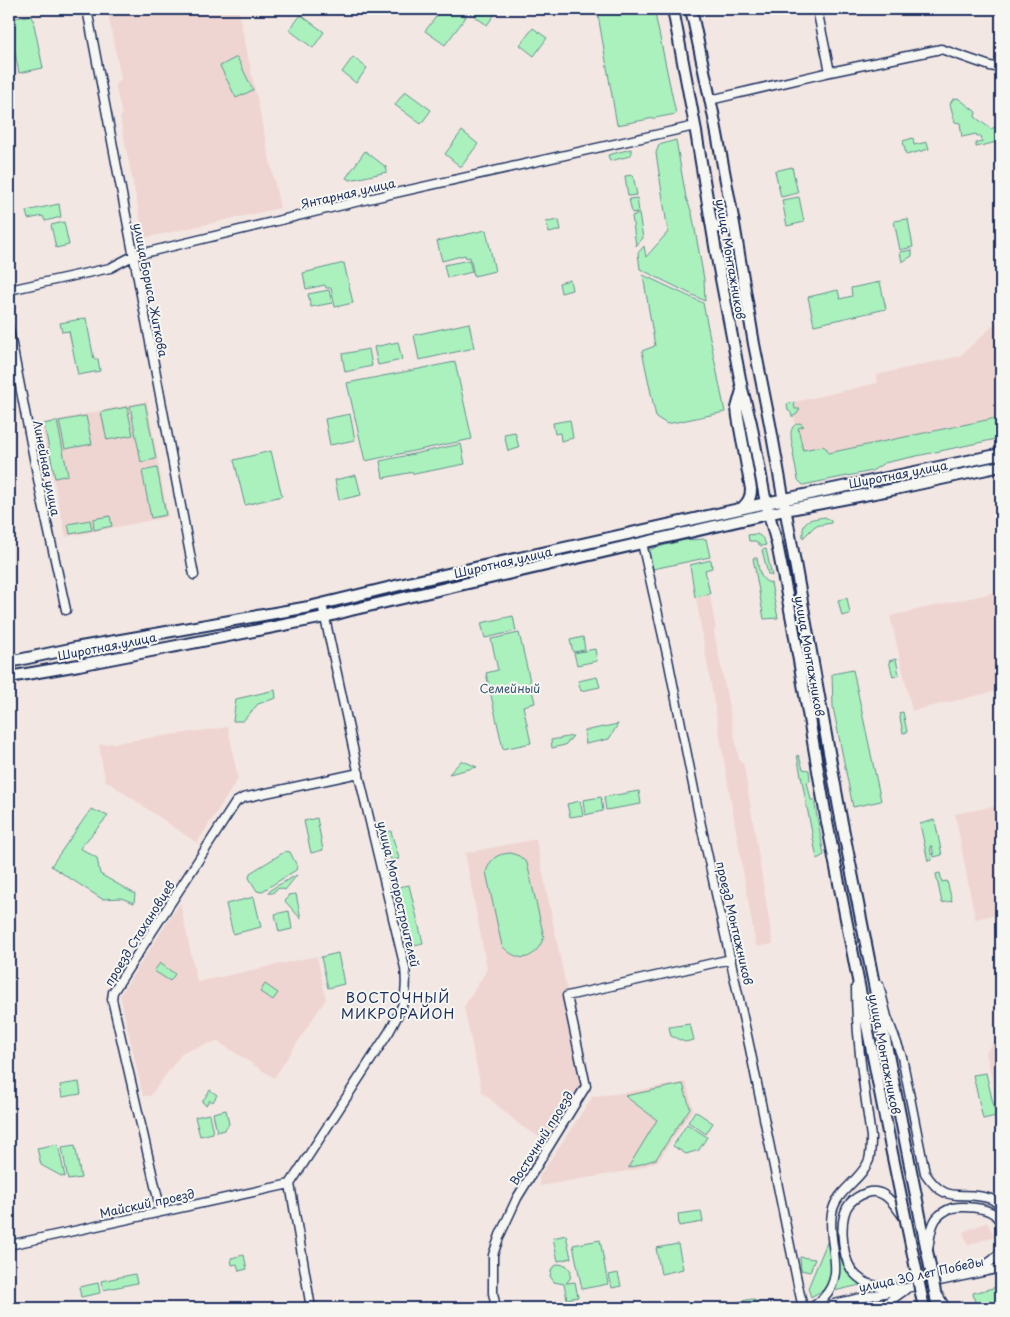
<svg xmlns="http://www.w3.org/2000/svg" width="1010" height="1317" viewBox="0 0 1010 1317" font-family="'Playpen Sans',sans-serif">
  <style>
    .built { fill: #efd5d1 }
    .green { fill: #aaf1bd; stroke: #62908e }
    .lines { fill: none; stroke-linecap: round; stroke-linejoin: round }
    .minor-casing { stroke: #1b2f5e; stroke-width: 11 }
    .major-casing { stroke: #1b2f5e; stroke-width: 14 }
    .minor { stroke: #f6f6f2; stroke-width: 8 }
    .major { stroke: #f6f6f2; stroke-width: 10 }
    .major-bridge-casing { stroke: #1b2f5e; stroke-width: 14; stroke-linecap: butt }
    .major-bridge { stroke: #f6f6f2; stroke-width: 10 }
    .labels { text-anchor: middle; dominant-baseline: central; stroke-width: 4; stroke-linejoin: round; paint-order: stroke }
    .street-label { font-size: 12px; fill: #1b2f5e; stroke: #f6f6f2 }
    .park-label { font-size: 12px; fill: #385671; stroke: #f6f6f2 }
    .neighbourhood-label { font-size: 14px; letter-spacing: 1px; fill: #1b2f5e; stroke: #f6f6f2 }
  </style>
  <rect width="100%" height="100%" fill="#f3e7e3"/>
  <filter id="ink" filterUnits="userSpaceOnUse"><feTurbulence type="fractalNoise" baseFrequency=".02" numOctaves="2"/><feDisplacementMap in="SourceGraphic" scale="10" xChannelSelector="R" yChannelSelector="G"/><feConvolveMatrix kernelMatrix="1 2 1 2 8 2 1 2 1" color-interpolation-filters="sRGB"/></filter>
  <g filter="url(#ink)">
    <path class="built" d="M133,9H238L280,208L144,238L120,118L122,115L115,85L121,79L108,14Z
      M1001,318V417L828,453L823,446L803,451L798,427L803,426L800,423L795,424L794,417L799,409H795L794,402L878,383L876,375L960,356Z
      M147,401L168,517L66,537L42,427L43,423Z
      M1001,591V690L912,711L890,616Z
      M710,595L716,630L714,631L739,759L744,766L773,944L756,947L696,598Z
      M228,727L238,779L197,843L105,780L99,745Z
      M1001,805V914L975,919L955,814Z
      M536,839L567,991L562,993L582,1087L547,1142L521,1126L482,1092L464,1007L487,969L465,853Z
      M180,903L197,982L317,956L326,999L274,1078L217,1041L183,1052L150,1096H143L120,995Z
      M1001,1034V1114L1000,1115L986,1052Z
      M686,1082L693,1109L658,1161L634,1170L540,1186L539,1177L593,1096L623,1093Z
      M987,1222L994,1236L968,1246L963,1232Z"/>
    <path class="green" d="M442,9H455L466,17L445,45L425,31Z
      M464,9H495L497,11L487,25Z
      M597,9H654L676,114L617,125Z
      M32,15L43,68L19,73L10,28H9V19Z
      M301,15L324,32L313,48L289,30Z
      M533,28L547,38L534,56L520,45Z
      M237,57L253,90L236,98L220,66Z
      M353,57L367,68L356,83L342,72Z
      M405,91L431,110L421,124L395,105Z
      M958,98L976,112L975,117L991,129L997,126L1001,130V141L976,147V143L982,142L981,136H977L976,134L962,137L960,123L955,122L950,104L953,99Z
      M462,131L478,144L461,167L445,154Z
      M913,138L914,145L927,142L929,149L906,155L903,141Z
      M676,140L686,198L692,213L704,279L705,301L640,269L638,253L644,246L646,257L668,232L656,153L659,145Z
      M631,149L632,153L630,156L610,161L608,155Z
      M365,151L386,167L387,172L350,180L346,178Z
      M792,167L798,193L781,197L775,171Z
      M633,175L637,195L628,196L625,176Z
      M799,197L804,222L787,226L782,200Z
      M637,198L639,212L632,213L629,199Z
      M59,204L61,217L45,221L43,216L28,219L26,211Z
      M639,214L643,238L636,246L632,216Z
      M908,219L913,247L900,250L894,221Z
      M559,220L561,230L549,233L546,222Z
      M64,222L69,245L56,248L51,225Z
      M486,230L495,271L474,276L470,257L466,258L465,255L442,261L437,241Z
      M912,250V256L902,262L900,252Z
      M469,260L472,272L447,278L444,265Z
      M344,263L353,303L335,307L331,288H326L325,285L306,289L303,273Z
      M643,275L703,303L725,412L667,424L656,417L642,351L655,346Z
      M570,280L572,290L561,293L559,283Z
      M880,282L886,309L814,325L808,297L838,290L840,299L852,296L851,288Z
      M329,290L332,303L311,307L308,294Z
      M86,318L94,359H98L100,371L78,375L69,331L62,332L60,323Z
      M469,323L474,348L419,360L414,335Z
      M398,342L402,360L378,365L374,347Z
      M369,349L372,366L345,372L342,354Z
      M455,362L472,439L365,461L347,383Z
      M794,402L795,409H800L797,414L792,417L791,413L788,410L787,404Z
      M145,403L156,459L141,462L130,406Z
      M127,407L133,435L107,440L101,412Z
      M350,414L355,440L330,445L325,419Z
      M86,416L92,444L65,449L59,421Z
      M1001,417V438L884,463L872,471L803,485L798,480L793,454L794,453C792,442 786,425 800,423L804,426L798,428L803,450L823,446L827,449L828,453Z
      M570,420L573,438L561,441L560,433L555,434L553,423Z
      M57,421L68,475L55,478L44,424Z
      M515,432L519,448L508,451L504,434Z
      M461,444L465,464L414,474L413,472L383,478L380,461Z
      M271,451L282,496L245,505L234,460Z
      M157,468L166,515L151,518L142,471Z
      M356,475L361,495L339,500L335,480Z
      M110,516L112,526L94,530L93,519Z
      M825,517L831,521V523L815,526L803,538C802,518 808,520 825,517Z
      M90,520L92,530L70,534L68,524Z
      M756,534C762,536 764,539 766,545L761,546L755,541H749L748,535Z
      M706,539L710,557L653,569L649,553L651,549L684,540Z
      M766,549L772,576L768,574L762,550Z
      M753,558H757C759,569 759,581 771,583L778,618L764,619Z
      M711,560L712,568L705,570L710,594L695,597L690,565Z
      M847,598L850,614L842,616L838,600Z
      M513,616L516,631L485,638L481,623Z
      M519,633L535,703L523,706L531,743L503,749L486,673L498,670L491,639Z
      M583,637L585,650L573,652L570,640Z
      M595,649L597,661L577,665L574,653Z
      M896,659L899,675L893,677L889,661Z
      M853,670L881,801L853,807L833,707L832,674Z
      M597,677L600,687L581,691L578,681Z
      M275,690L276,698L258,704L243,721H233L236,699Z
      M903,712L907,732L903,733L899,713Z
      M618,724L609,739L586,744L584,731Z
      M573,736L565,745L552,748L551,740Z
      M797,755L799,756L803,769L809,770L810,781L807,782L811,800H814L824,855L817,859Z
      M461,761H463L477,767L449,774Z
      M639,791L641,804L606,810L604,797Z
      M601,797L603,811L585,815L583,800Z
      M580,801L583,815L570,817L567,804Z
      M91,809L108,816L80,848L97,858L100,874L135,894L134,903L121,898L102,899L51,866Z
      M317,818L323,850L311,853L304,821Z
      M934,820L935,821L942,855L934,857L932,846H930L932,860L928,861L920,824Z
      M391,831C393,841 397,849 399,859L391,860L384,832Z
      M286,851L290,852L297,866L296,870L261,892L257,891L249,878L250,873Z
      M511,853L519,856L527,863L544,937C534,961 520,964 502,946L486,872C491,858 496,854 511,853Z
      M940,873L942,882L947,881L952,901L942,903L936,874Z
      M297,875L285,890L280,888L275,890L273,893H268L273,888Z
      M409,885L423,943L411,946L398,887Z
      M296,894L301,919L285,901L288,898V895Z
      M254,897L261,927L233,934L226,904Z
      M289,911L292,929L279,932L275,914Z
      M338,953L344,984L328,988L321,957Z
      M160,963L175,974L170,981L154,971Z
      M265,984L278,993L273,1000L260,992Z
      M690,1024L694,1040L685,1042L671,1036L669,1027Z
      M986,1073L996,1116L983,1119L973,1075Z
      M79,1082L81,1094L62,1097L60,1085Z
      M683,1084L690,1108L656,1159L629,1168V1166L657,1120L625,1096Z
      M210,1090L217,1095L213,1102L210,1100L206,1105L202,1102Z
      M226,1110L229,1124L224,1130L217,1132L213,1113Z
      M695,1111L713,1123L706,1134L688,1122Z
      M209,1114L213,1133L200,1136L195,1117Z
      M687,1124L707,1137L699,1150L686,1154L673,1146Z
      M58,1144L65,1177L61,1176L41,1165L37,1148Z
      M75,1145L81,1178L68,1180L62,1147Z
      M701,1211L703,1222L679,1226L678,1214Z
      M566,1235L571,1258L558,1261L553,1238Z
      M600,1240L608,1284L582,1289L573,1245Z
      M828,1240C830,1255 837,1277 825,1289C821,1292 815,1294 811,1297L808,1288Z
      M678,1244L683,1269L661,1274L656,1248Z
      M244,1255L247,1269L239,1271L237,1264L232,1265L231,1258Z
      M800,1257L815,1259L810,1272L801,1270Z
      M841,1257C846,1269 850,1277 860,1285L834,1291C840,1280 840,1270 839,1258Z
      M558,1264L566,1265L571,1271L570,1279L566,1283L575,1282L578,1297L567,1299L564,1284L554,1282L550,1276L552,1268Z
      M618,1273L621,1286L612,1288L609,1275Z
      M135,1274L137,1283L103,1290L101,1281Z
      M98,1283L100,1293L81,1297L79,1287Z
      M1001,1286V1308H976L973,1293Z
      M752,1299L759,1303L733,1308H716L723,1305Z"/>
    <g class="lines">
      <defs>
        <path id="minor" d="M87,9L194,575
          M817,9L830,72
          M710,100L830,72L941,49L990,66L1001,68
          M9,290L110,268L133,256L144,253L364,200L695,126
          M9,329L43,505L66,610
          M642,543L667,654L701,825L750,1049L799,1290L803,1308
          M879,985L887,1017L902,1057L925,1173C948,1208 961,1188 991,1199C994,1201 998,1203 1001,1205
          M161,1212L112,999L113,992L236,802L243,798L359,773
          M9,1245L290,1184
          M928,1249C930,1239 930,1228 936,1219C940,1214 946,1210 952,1208C963,1206 985,1207 994,1214C996,1216 999,1220 1001,1222
          M976,1272L994,1259L1001,1251
          M903,1289C890,1287 876,1288 865,1282C860,1279 854,1274 851,1269C842,1254 838,1217 850,1203C855,1198 860,1195 866,1193C872,1191 879,1192 884,1195C893,1201 898,1210 904,1218
          M938,1295L946,1308
          M311,1308L290,1184L389,1032C403,1007 408,997 405,968L360,780L322,604
          M496,1308L493,1293V1255L500,1235L517,1198L586,1086L567,996L731,959
          M811,1308C815,1305 820,1302 823,1298C848,1273 826,1243 832,1213C836,1190 861,1181 869,1160C871,1152 871,1145 871,1137C864,1087 856,1038 856,987
          M816,1308L911,1287L1001,1268
          M880,1308L905,1290"/>
        <path id="major" d="M673,9L695,126L717,258L742,389L751,423L766,503L777,544L792,620L826,817L891,1148
          M691,9L713,113L733,218L754,344L770,424L840,813L928,1256
          M711,222L715,226L722,228L728,225L733,218
          M742,390L737,408L738,417L751,489C751,498 748,502 742,508
          M9,662L75,648L309,607L412,582L766,503L1001,454
          M9,677L79,665L325,617L351,610L785,510L895,489L1001,466
          M934,1287L938,1308"/>
      </defs>
      <use href="#minor" class="minor-casing"/>
      <use href="#major" class="major-casing"/>
      <use href="#minor" class="minor"/>
      <use href="#major" class="major"/>
      <defs>
        <path id="major-bridge" d="M891,1148L924,1308
          M928,1256L934,1287"/>
      </defs>
      <use href="#major-bridge" class="major-bridge-casing"/>
      <use href="#major-bridge" class="major-bridge"/>
    </g>
  </g>
  <g class="labels">
    <g class="street-label">
      <text transform="translate(348 193) rotate(-13)">Янтарная улица</text>
      <text transform="translate(731 259) rotate(80)">улица Монтажников</text>
      <text transform="translate(151 290) rotate(79)">улица Бориса Житкова</text>
      <text transform="translate(47 468) rotate(79)">Линейная улица</text>
      <text transform="translate(898 474) rotate(-11)">Широтная улица</text>
      <text transform="translate(503 562) rotate(-13)">Широтная улица</text>
      <text transform="translate(107 646) rotate(-11)">Широтная улица</text>
      <text transform="translate(810 656) rotate(80)">улица Монтажников</text>
      <text transform="translate(399 894) rotate(77)">улица Моторостроителей</text>
      <text transform="translate(735 923) rotate(77)">проезд Монтажников</text>
      <text transform="translate(139 933) rotate(-58)">проезд Стахановцев</text>
      <text transform="translate(885 1054) rotate(79)">улица Монтажников</text>
      <text transform="translate(541 1138) rotate(-58)">Восточный проезд</text>
      <text transform="translate(147 1203) rotate(-12)">Майский проезд</text>
      <text transform="translate(921 1274) rotate(-12)">улица 30 лет Победы</text>
    </g>
    <g class="park-label">
      <text x="510" y="688">Семейный</text>
    </g>
    <g class="neighbourhood-label">
      <text x="398" y="997">ВОСТОЧНЫЙ<tspan x="398" dy="16">МИКРОРАЙОН</tspan></text>
    </g>
  </g>
  <rect width="1010" height="1317" fill="none" stroke="#f6f6f2" stroke-width="30"/>
  <rect x="15" y="15" width="980" height="1287" fill="none" stroke="#1b2f5e" stroke-width="2" filter="url(#ink)"/>
</svg>
